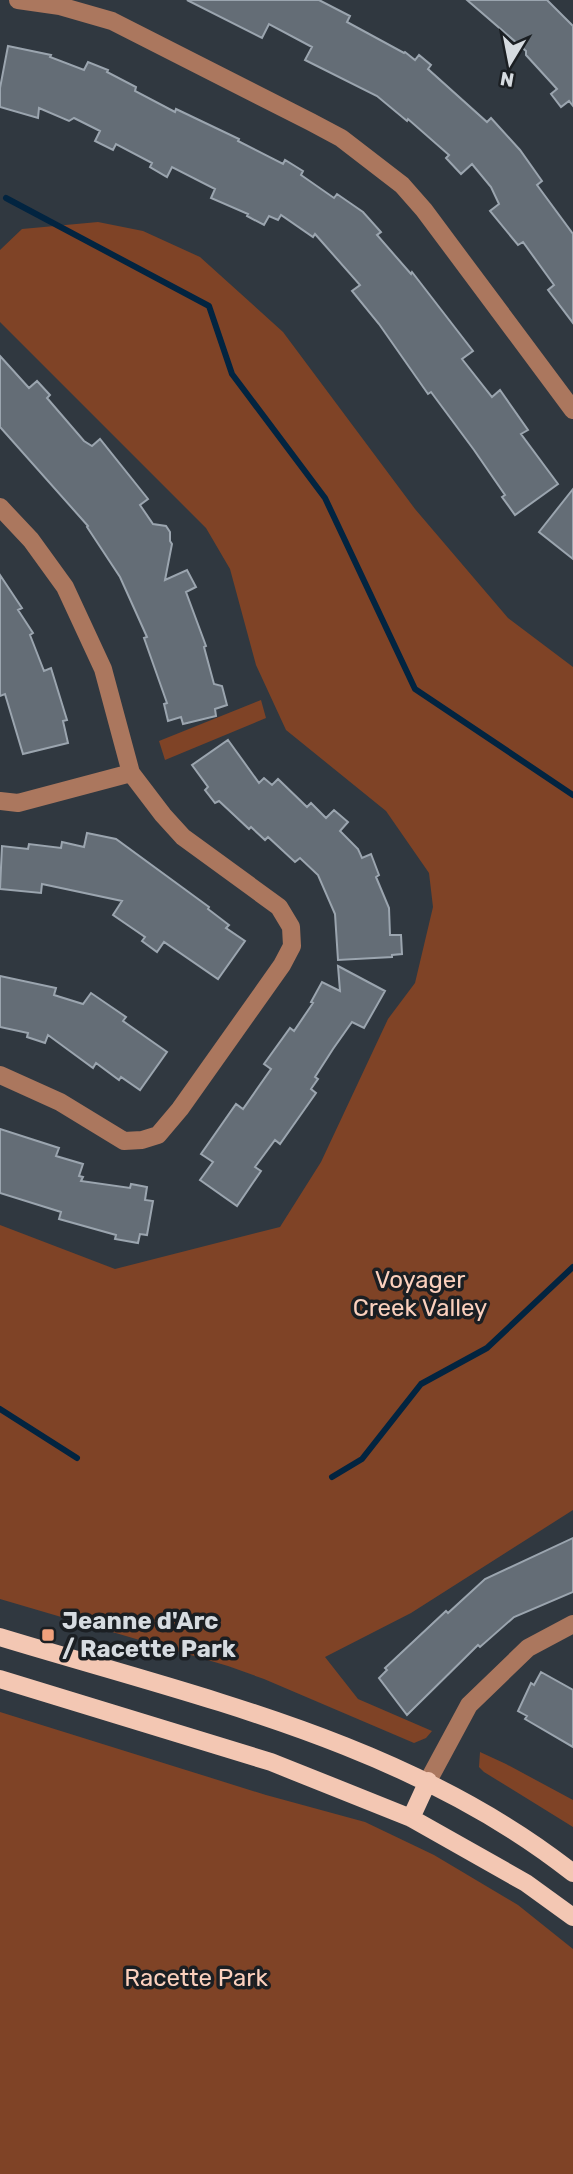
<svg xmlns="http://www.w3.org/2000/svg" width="573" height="2174" viewBox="0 0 573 2174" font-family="Rubik,sans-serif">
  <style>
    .green { fill: #7f4326 }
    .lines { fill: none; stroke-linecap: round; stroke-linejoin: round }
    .stream { stroke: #022440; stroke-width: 6 }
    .building { fill: #646d76; stroke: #9ba5af; stroke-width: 2 }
    .minor { stroke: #ab775e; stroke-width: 18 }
    .major { stroke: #f3c7b3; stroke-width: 18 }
    .poi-dot { fill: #f1a17c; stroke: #1b1f23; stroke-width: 2.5 }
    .labels { text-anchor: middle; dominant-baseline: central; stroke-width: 7; stroke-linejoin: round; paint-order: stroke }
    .park-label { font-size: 24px; fill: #fbd0bd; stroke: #1b1f23 }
    .poi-label { font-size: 24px; font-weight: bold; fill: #d6dbe0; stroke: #1b1f23; text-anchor: start }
  </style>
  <rect width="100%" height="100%" fill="#303840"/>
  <path class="green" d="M98,222L143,231L200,257L283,332L415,509L508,618L573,667V1510L411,1613L325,1657L358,1699L432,1731L426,1738L414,1743L264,1679L228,1666L0,1599V1225L115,1269L280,1227L321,1162L388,1019L415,983L433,907L429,873L386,811L286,730L256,665L230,569L206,528L0,322V250L22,229Z
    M261,700L266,718L165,760L159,741Z
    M0,1712L266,1795L365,1822L434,1855L518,1905L573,1949V2174H0Z
    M480,1752L506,1764L573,1800V1827L484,1772L479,1767Z"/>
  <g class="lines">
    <path class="stream" d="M6,198L209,306L232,374L325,498L415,689L573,795
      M0,1409L77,1458
      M332,1477L362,1459L421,1384L487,1348L573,1267"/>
  </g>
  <path class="building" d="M187,0H319L350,16L347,22L404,53L405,52L415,60L419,55L431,65L428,69L487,122L491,118L520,150L542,181L537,185L573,234V323L548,290L554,285L523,242L518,245L490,211L499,204L491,187L472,164L461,174L446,158L449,155L408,119L407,121L377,96L305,60L312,47L269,24L262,38Z
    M467,0H547L573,26V106L569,101L561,107L551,94L557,89L526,55V51Z
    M8,46L51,55L50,57L84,70L88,62L108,70L107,72L136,87L135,91L175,112L176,109L239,139L238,141L283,164L285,160L303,171L301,175L334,198L337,194L363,212L381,232L377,235L411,274L412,272L473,351L462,359L492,397L500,390L528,430L521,434L558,484L515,515L502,497L505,495L474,450L431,392L428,394L379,324L352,291L360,285L315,234L313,237L281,215L278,220L269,216L264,225L247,216L248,214L211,198L215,189L172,167L167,177L150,167L152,163L116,144L113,150L95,141L100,131L74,118L69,121L39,108L38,118L0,107V88Z
    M0,356L29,388L37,381L50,395L47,398L84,441L92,446L100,439L148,499L140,505L153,524L166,526L170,532V541L172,544L165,580L187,570L196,587L186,592L206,646L204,647L214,684L222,686L227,705L215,709L216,716L183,724L181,717L168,721L164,704L167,703L144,638L147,637L120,577L87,527L88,526L0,427Z
    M573,489V559L539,532Z
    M0,575L22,608L18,610L33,633L30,635L44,671L51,668L67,720L63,721L68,743L23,754L5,694L0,696Z
    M228,740L259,783L264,778L272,785L278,779L307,807L311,803L326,818L334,810L348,822L340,831L358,849L362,858L371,854L379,875L376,877L389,908L390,935H401L402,954L392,955V957L338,960L335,914L318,875L300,858L295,862L268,837L265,840L251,827L249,829L219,801L215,803L205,790L208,787L192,765Z
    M87,833L116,839L209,907L208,909L229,925L226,928L245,941L218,979L164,942L157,952L142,941L145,937L113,915L122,901L42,884L41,893L0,889L2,846L28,849L29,844L61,848L62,842L84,847Z
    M338,966L385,991L364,1028L352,1022L333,1049L315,1077L318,1079L311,1089L316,1093L280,1144L275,1140L255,1167L261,1171L237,1206L200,1180L213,1162L201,1154L236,1104L243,1109L271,1069L264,1064L290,1028L294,1031L313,1003L311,1002L322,982L340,991Z
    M0,976L56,988L54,995L83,1004L91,993L126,1017L123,1021L167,1052L140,1090L121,1077L119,1080L96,1063L93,1068L48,1035L45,1043L27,1037L28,1033L0,1027Z
    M0,1129L59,1148L56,1156L83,1164L79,1176L83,1177L81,1181L130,1188L131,1184L147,1187L145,1200L153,1201L147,1235L140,1234L138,1243L115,1239L116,1235L59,1219L61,1212L0,1193Z
    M573,1538V1592L514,1617L480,1647L478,1645L407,1715L379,1678L387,1670L385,1668L446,1611L448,1613L485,1579Z
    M541,1672L573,1690V1747L525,1719L527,1716L518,1711L531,1683L534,1685Z"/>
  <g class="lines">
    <path class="minor" d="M18,0L60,6L112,21L311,122L341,138L402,185L424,210L573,410
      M0,507L31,540L65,587L103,669L131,773L163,815L183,837L279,907L291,927L292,946L282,965L180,1109L158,1135L142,1140L124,1141L60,1102L0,1075
      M0,801L18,803L131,773
      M428,1781L469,1705L528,1648L573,1624"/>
    <path class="major" d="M0,1637C197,1697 409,1743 573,1873
      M0,1679L271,1762L411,1818L526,1883L573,1917
      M411,1818L428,1781"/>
  </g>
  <rect class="poi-dot" x="41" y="1628" width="14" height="14" rx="3.5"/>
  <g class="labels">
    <g class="park-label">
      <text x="420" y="1280">Voyager<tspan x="420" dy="28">Creek Valley</tspan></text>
      <text x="196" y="1978">Racette Park</text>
    </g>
    <g class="poi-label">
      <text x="62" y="1621">Jeanne d'Arc<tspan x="62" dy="28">/ Racette Park</tspan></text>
    </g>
  </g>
  <g transform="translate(510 63) rotate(190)" stroke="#1b1f23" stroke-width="5" paint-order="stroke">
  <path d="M0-5L12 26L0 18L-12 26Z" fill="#d6dbe0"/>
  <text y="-10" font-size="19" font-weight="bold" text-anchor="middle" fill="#d6dbe0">N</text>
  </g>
</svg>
